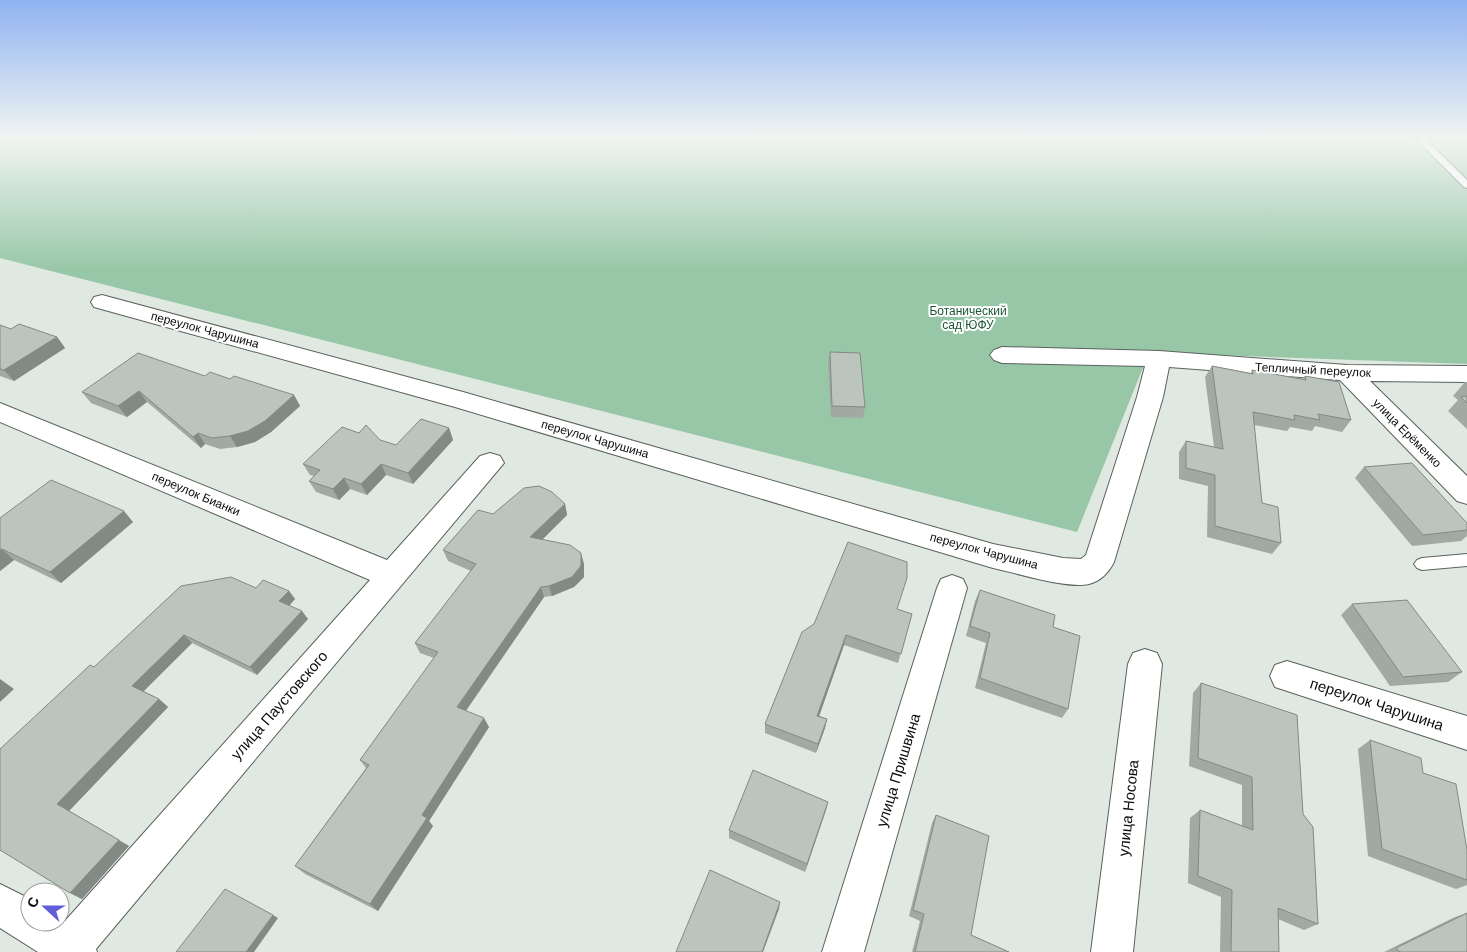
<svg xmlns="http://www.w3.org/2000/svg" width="1467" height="952" viewBox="0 0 1467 952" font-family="Arial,sans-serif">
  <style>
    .green { fill: #98c7a7 }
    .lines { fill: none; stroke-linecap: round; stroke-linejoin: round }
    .lane-casing { stroke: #5a625d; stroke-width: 2 }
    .street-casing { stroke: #5a625d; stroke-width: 2 }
    .lane { fill: #fff; fill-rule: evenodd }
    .street { fill: #fff; fill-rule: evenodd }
    .wall { fill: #a1a9a3 }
    .shaded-wall { fill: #838984 }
    .building { fill: #bbc4bd; stroke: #838984 }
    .labels { text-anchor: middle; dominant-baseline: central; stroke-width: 4; stroke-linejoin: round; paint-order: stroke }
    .park-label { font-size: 12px; fill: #1b5736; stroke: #fff }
    .street-label { font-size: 12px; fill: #0b0e0c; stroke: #fff }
    .near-street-label { font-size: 15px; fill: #0b0e0c; stroke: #fff }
  </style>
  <rect width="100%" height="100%" fill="#dfe8e1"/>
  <path class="green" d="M0,137H1467V364L1161,353L1144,365L1077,532L0,258Z"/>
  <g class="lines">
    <defs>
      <path id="lane" d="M1414,137H1423L1467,180V188L1464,187Z
        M1467,554V566L1422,570L1417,568L1414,564L1417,560L1422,558Z"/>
      <path id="street" d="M102,295L463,392L993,544L1063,558L1081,559L1086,555L1137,397L1145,366L1002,363L994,360L990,355L994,350L1002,347L1159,351L1347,365L1467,366V382L1370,381L1467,476V504L1457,501L1340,380L1169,367L1163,397L1114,562C1109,572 1101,581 1089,584C1066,589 1017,573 993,568L455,407L94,307L91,302L94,297Z
        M0,403L387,560L480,456L490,453L500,456L504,463L96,949L97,952H38L0,928V884L30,899V922H60V918L65,921L370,580L0,422Z
        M952,575L963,579L967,588L864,952H822L937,588L941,579Z
        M1145,649L1157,653L1162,664L1133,952H1091L1128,664L1133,653Z
        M1287,661L1467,716V750L1275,687L1270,676L1275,665Z"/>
    </defs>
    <use href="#lane" class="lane-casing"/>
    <use href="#street" class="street-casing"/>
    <use href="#lane" class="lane"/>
    <use href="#street" class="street"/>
  </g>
  <path class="wall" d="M0,325L11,329L57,337L65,348L14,381L0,376Z
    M830,352L865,407L863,418L831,417L828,363Z
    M1212,366L1251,373L1252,370L1303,379L1305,376L1351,420L1342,432L1315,426L1312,431L1290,427L1287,431L1254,425L1262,503L1281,543L1272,554L1207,537L1208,486L1179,479V452L1186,441L1214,447L1205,377Z
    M205,376L230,379L294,395L300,406L271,432L255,442L237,447L220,449L205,444L201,448L147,402L127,417L91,403L82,392Z
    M1465,382H1467V429L1448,411L1458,400L1453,396Z
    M449,428L453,440L413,484L386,475L367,495L350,489L339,500L316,492L309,481L314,476L310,475L303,464L380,440L396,445Z
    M1364,467L1467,523V536L1461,541L1412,546L1355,478Z
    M565,504L567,515L542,539L584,564V577L574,587L552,596L544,597L466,711L489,727L429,821L433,826L378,911L305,874L295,866L366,768L360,760L434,658L420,653L415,643L471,571L448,561L443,550L493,514Z
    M0,518L133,522L61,583L14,560L0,571Z
    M256,588L289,591L295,599L289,606L308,619L257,675L192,643L143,691L159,699L168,707L69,811L129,846L82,899L70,893L0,850L94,667Z
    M980,590L1053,627L1068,709L1062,718L975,688L986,643L966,636L975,601Z
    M1352,604L1462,672L1448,682L1390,686L1341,615Z
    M898,610L912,614L898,663L844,645L819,716L827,719L825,728L816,753L765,733V724L814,624Z
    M1201,683L1303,814L1318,924L1304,930L1278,919L1279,952H1220L1221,897L1188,883L1190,818L1200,810L1242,826V785L1189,766L1193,693Z
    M1370,740L1467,850V885L1456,889L1368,856L1358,749Z
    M826,810L805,872L729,838V830Z
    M936,815L971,935L1009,952H912L920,921L909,916L932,823Z
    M1467,913V952H1384L1455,917Z"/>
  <path class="shaded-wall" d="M57,337L65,348L14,381L4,370Z
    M139,391L147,402L127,417L118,406Z
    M294,395L300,406L271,432L255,442L237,447L230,436Z
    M449,428L453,440L413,484L408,473Z
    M198,433L205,444L201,448L193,437Z
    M381,464L386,475L367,495L361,484Z
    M344,478L350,489L339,500L333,489Z
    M565,504L567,515L534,548L530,537Z
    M124,511L133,522L61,583L50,572Z
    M2,549L14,560L0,571V550Z
    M581,553L584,564V577L574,587L552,596L549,586Z
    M541,587L544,597L462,716L457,707Z
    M289,591L295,599L285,610L279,601Z
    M302,611L308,619L257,675L250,667Z
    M184,635L192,643L141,694L132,686Z
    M846,635L844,645L816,725L817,716Z
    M0,679L14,689L0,702Z
    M159,699L168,707L69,811L129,846L82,899L70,893L57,804Z
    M484,718L489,727L429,821L433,826L378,911L370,904L422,815Z
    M827,719L825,728L816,753L818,744Z
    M828,802L826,810L805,872L807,864Z
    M780,902L779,909L763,952H762Z
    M273,915L278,918L254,952H246Z"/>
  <path class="building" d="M19,324L57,337L4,370L0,369V325L11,329Z
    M830,352L860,353L865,407L832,406Z
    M138,353L205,376L210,372L230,379L234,376L294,395L265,421L248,431L230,436L212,438L198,433L193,437L139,391L118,406L82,392Z
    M1212,366L1253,374L1252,370L1306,380L1305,376L1339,382L1351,420L1318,414L1320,420L1294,415L1295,420L1253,412L1262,503L1278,507L1281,543L1215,526V475L1186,468V441L1223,449Z
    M1467,396V403L1461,397Z
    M421,419L449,428L408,473L381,464L361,484L344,478L333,489L309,481L320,470L303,464L342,427L359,433L366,425L380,440L396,445Z
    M1412,463L1467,523V530L1423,535L1364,467Z
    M51,480L124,511L50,572L2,549L0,550V518Z
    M539,486L552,492L565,504L530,537L570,545L581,553V566L572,577L549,586L541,587L457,707L484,718L422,815L427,818L370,904L295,866L369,765L360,760L438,652L415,643L476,564L443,550L478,510L493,514L524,488Z
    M848,542L907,562V578L897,609L912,614L901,654L846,635L817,716L827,719L818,744L765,724L802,632L814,624Z
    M231,577L256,588L263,580L289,591L279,601L302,611L250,667L184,635L132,686L159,699L57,804L119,840L70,893L0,850V749L90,665L94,667L181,586Z
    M980,590L1055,615L1053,627L1080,636L1068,709L980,678L990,633L970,626Z
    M1407,600L1462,672L1403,677L1352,604Z
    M1201,683L1297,715L1303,814L1313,827L1318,924L1278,908L1279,952H1231L1232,890L1198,876L1200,810L1253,830L1252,777L1198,758Z
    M1370,740L1421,758L1423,773L1456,784L1467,850V880L1382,849Z
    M753,770L828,802L807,864L729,830Z
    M936,815L989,836L971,935L1009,952H915L924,914L913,910Z
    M710,870L780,902L762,952H676Z
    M225,889L273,915L246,952H176Z
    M1467,913V952H1400L1396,948Z"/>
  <linearGradient id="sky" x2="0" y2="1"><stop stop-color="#8fb2f1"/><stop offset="0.51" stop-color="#f1f5f2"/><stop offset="1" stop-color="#f1f5f2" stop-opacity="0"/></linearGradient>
  <rect width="1467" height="270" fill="url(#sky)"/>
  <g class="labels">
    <g class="park-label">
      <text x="968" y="311">Ботанический<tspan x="968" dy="14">сад ЮФУ</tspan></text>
    </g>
    <g class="street-label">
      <text transform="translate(205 330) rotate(15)">переулок Чарушина</text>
      <text transform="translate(1313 370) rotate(3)">Тепличный переулок</text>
      <text transform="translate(1407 433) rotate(45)">улица Ерёменко</text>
      <text transform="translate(595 439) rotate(16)">переулок Чарушина</text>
      <text transform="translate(196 494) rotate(23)">переулок Бианки</text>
      <text transform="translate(984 551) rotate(15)">переулок Чарушина</text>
    </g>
    <g class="near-street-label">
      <text transform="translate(1377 704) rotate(18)">переулок Чарушина</text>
      <text transform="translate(279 705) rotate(-49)">улица Паустовского</text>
      <text transform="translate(898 770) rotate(-73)">улица Пришвина</text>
      <text transform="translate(1128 808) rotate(-84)">улица Носова</text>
    </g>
  </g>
  <g transform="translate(45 907) rotate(291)"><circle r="24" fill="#ffffff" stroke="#9d9f9e"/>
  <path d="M0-4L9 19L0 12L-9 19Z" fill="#615dd6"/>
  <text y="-8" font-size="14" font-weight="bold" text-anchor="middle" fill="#0b0e0c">С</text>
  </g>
</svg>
